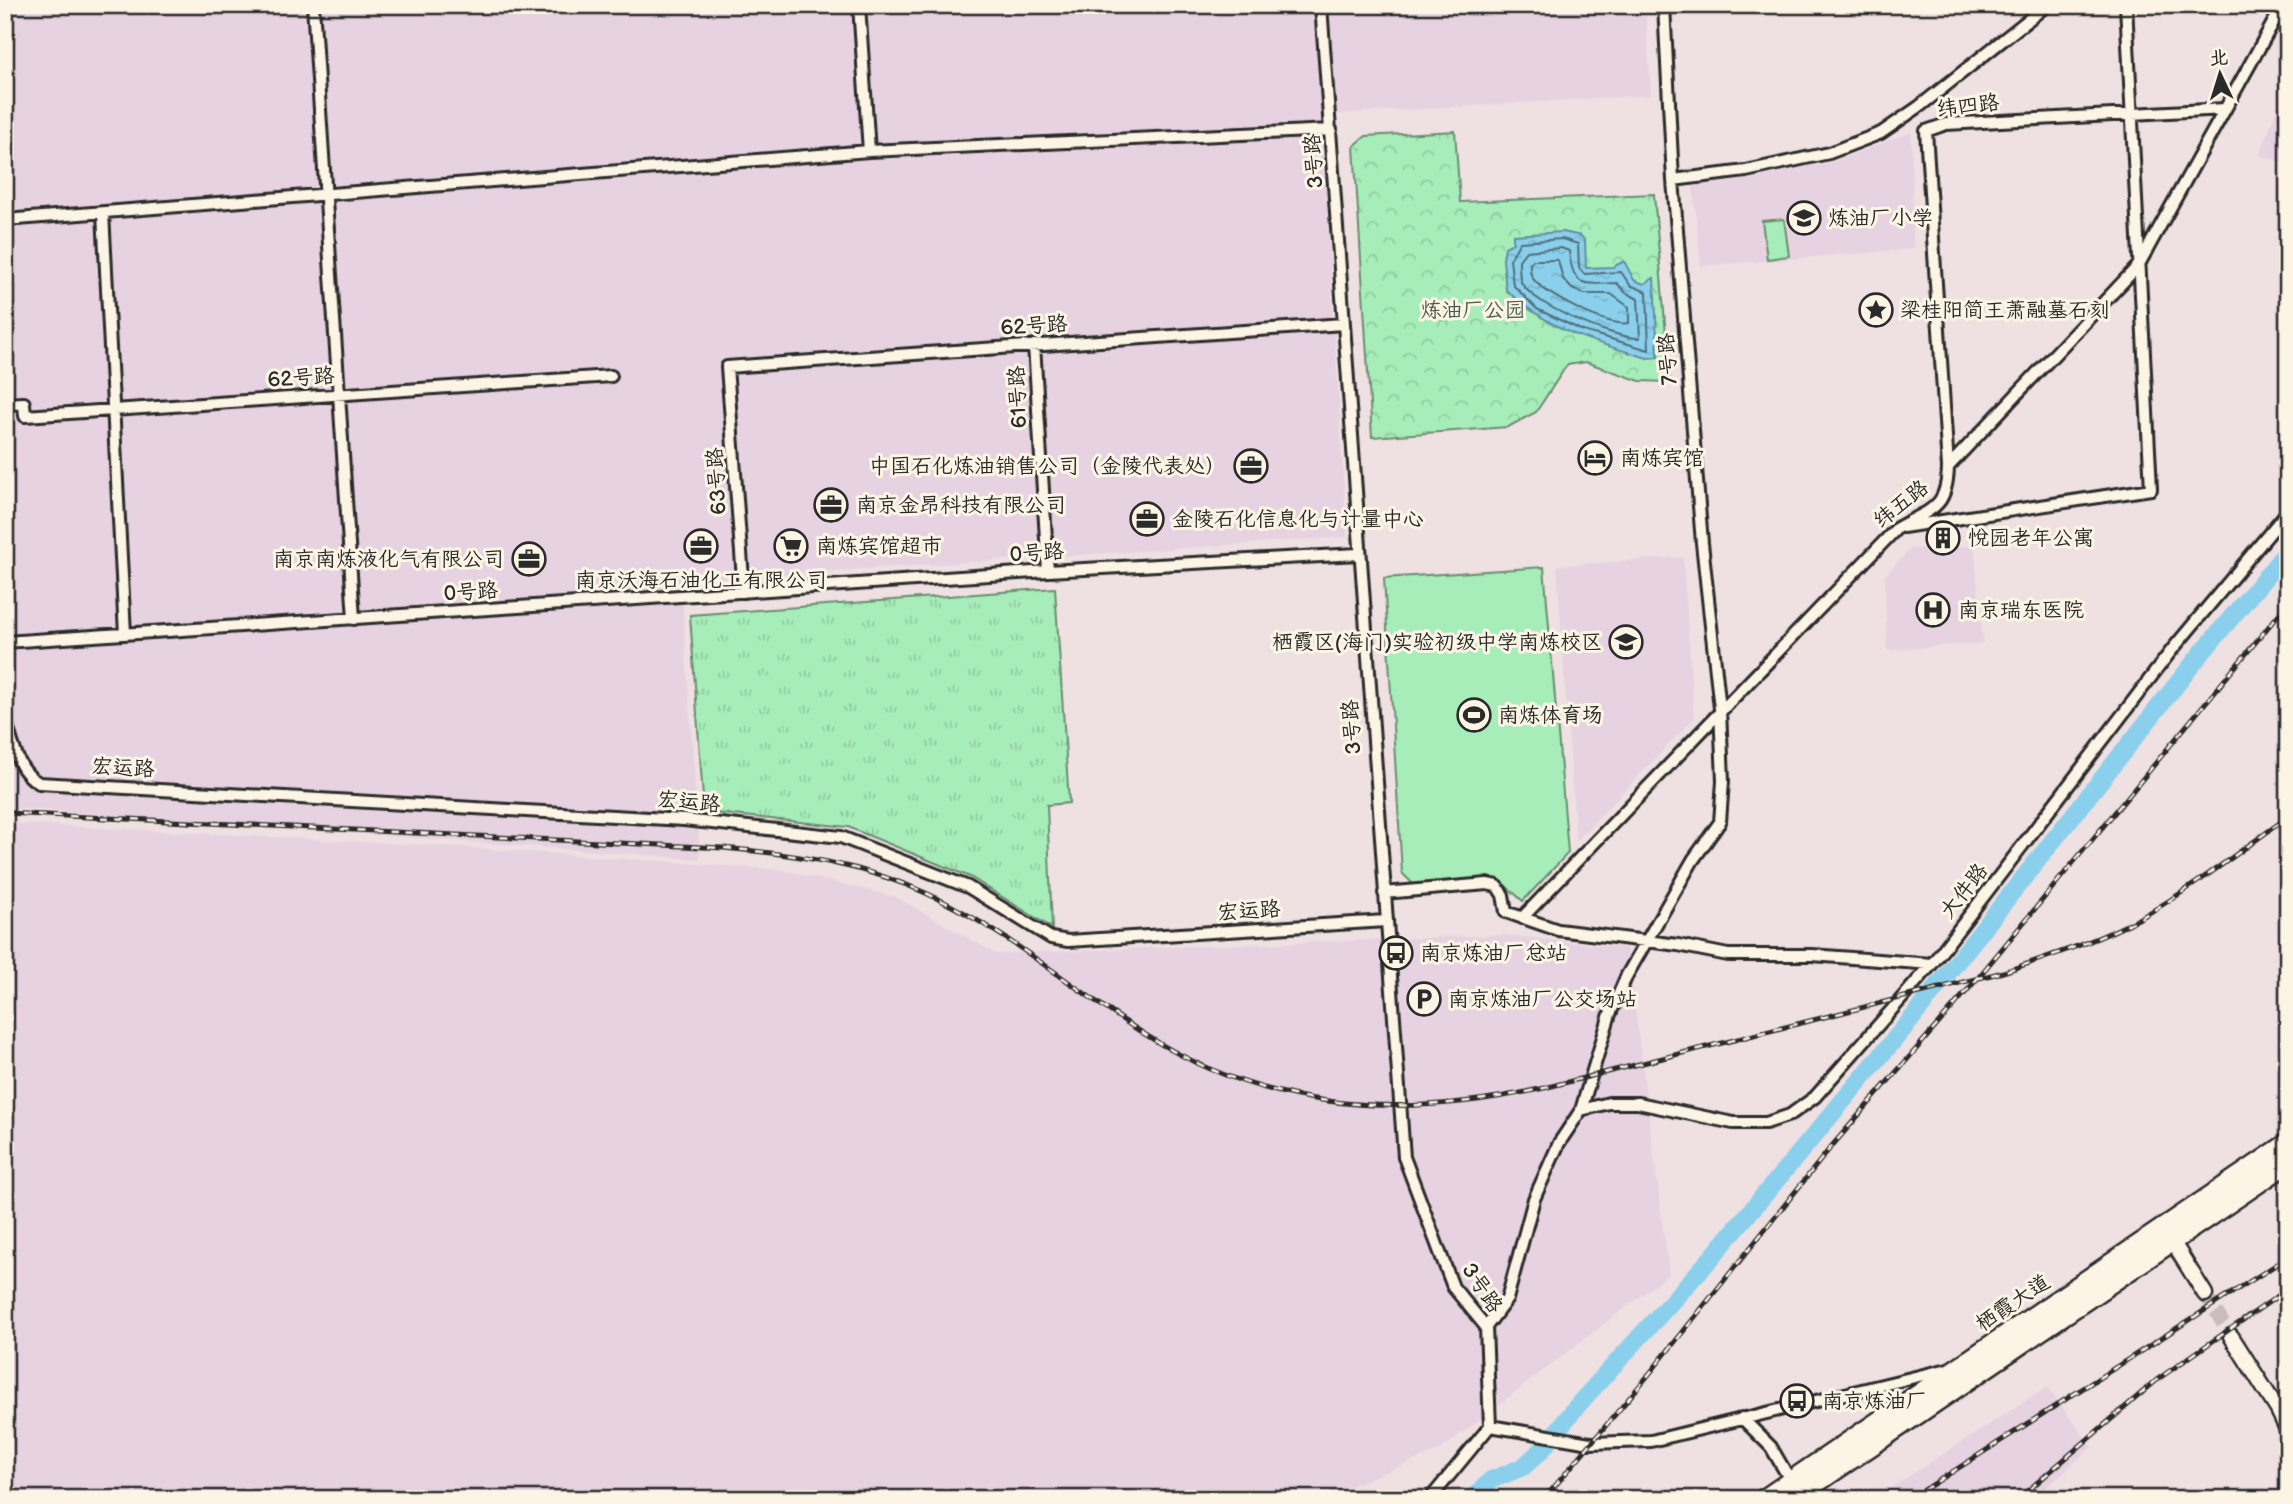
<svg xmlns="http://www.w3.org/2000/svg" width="2293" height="1504" viewBox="0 0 2293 1504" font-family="'Balsamiq Sans','LXGW WenKai TC',sans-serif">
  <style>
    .built { fill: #e6d2e0 }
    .grass { fill: url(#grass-tufts); stroke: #698c72; stroke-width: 2 }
    .park { fill: url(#park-crowns); stroke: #698c72; stroke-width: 2 }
    .garden { fill: #a7edb9; stroke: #698c72; stroke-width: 2 }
    .water { fill: url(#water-ripples); stroke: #648e9f; stroke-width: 2 }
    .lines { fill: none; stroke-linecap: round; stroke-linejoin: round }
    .shore { stroke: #516d78; stroke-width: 2 }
    .river { stroke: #8ad0ec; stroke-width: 18 }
    .tertiary-tunnel { stroke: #c8bcbd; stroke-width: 14; stroke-dasharray: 14 7; stroke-linecap: butt }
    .minor-casing { stroke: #2b2b2b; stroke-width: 16 }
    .tertiary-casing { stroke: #2b2b2b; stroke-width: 19 }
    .primary-casing { stroke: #2b2b2b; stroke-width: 23 }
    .minor { stroke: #fcf5e5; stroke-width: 10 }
    .tertiary { stroke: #fcf5e5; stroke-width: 14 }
    .primary { stroke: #fcf5e5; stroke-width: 18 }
    .rail-casing { stroke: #2b2b2b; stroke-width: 5 }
    .rail { stroke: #fcf5e5; stroke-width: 2.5; stroke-dasharray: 8; stroke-linecap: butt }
    .labels { text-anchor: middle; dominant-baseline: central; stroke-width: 6; stroke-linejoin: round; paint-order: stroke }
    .street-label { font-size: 21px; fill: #2b2b2b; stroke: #fcf5e5 }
    .poi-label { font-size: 21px; fill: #2b2b2b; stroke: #fcf5e5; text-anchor: start }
    .park-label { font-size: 21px; fill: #4a5c4e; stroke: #fcf5e5 }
  </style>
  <defs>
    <pattern id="grass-tufts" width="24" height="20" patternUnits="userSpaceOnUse" patternTransform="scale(1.75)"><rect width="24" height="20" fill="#a7edb9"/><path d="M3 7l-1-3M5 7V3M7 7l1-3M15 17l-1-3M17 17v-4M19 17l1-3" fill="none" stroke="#90cb9f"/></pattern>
    <pattern id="park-crowns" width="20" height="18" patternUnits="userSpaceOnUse" patternTransform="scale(1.75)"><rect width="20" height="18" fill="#a7edb9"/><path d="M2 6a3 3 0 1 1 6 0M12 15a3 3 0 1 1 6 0" fill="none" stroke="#90cb9f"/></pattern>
    <pattern id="water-ripples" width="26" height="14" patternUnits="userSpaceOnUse" patternTransform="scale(1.75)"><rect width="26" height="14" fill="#8ad0ec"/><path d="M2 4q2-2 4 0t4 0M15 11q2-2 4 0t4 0" fill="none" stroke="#77b3cb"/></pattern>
  </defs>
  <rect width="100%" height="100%" fill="#efe0e2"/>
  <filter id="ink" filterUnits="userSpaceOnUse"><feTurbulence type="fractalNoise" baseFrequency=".0143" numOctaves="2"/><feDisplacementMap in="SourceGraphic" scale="14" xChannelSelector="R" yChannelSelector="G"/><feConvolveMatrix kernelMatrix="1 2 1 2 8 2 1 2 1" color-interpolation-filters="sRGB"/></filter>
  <g filter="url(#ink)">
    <path class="built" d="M5,5H1645L1651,95L1321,115L1347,537L681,581L700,859L5,807Z
      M2278,106L2288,107V164L2260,155Z
      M1911,132L1913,249L1701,266L1693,186L1751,179L1833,162Z
      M1974,546L1983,643L1887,650L1885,576L1910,549Z
      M1683,557L1694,718L1576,841L1557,566Z
      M5,823L444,846L782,870L896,897L996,954L1503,935L1627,948L1669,1274L1440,1450L1318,1499H5Z
      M2047,1387L2092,1447L2033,1499H1874Z"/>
    <path class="grass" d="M1055,588L1069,803L1047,805L1052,928L970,877L848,827L704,812L690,615Z"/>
    <path class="park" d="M1455,131L1460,202L1654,194L1670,382L1640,381L1586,362L1567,365L1536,412L1508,427L1372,437L1354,146L1366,136Z"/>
    <path class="garden" d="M1784,219L1789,256L1767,259L1762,221Z
      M1544,567L1568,853L1523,901L1497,878L1415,886L1402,873L1384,578Z"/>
    <path class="water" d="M1563,232L1581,236L1585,241L1586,268L1613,267L1624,261L1634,280L1644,284L1654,278L1658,357L1648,358C1590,341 1552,332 1506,290L1503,259L1505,247L1513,243V235Z"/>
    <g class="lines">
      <path class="shore" d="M1562,239L1578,244L1579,268L1584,274L1621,272L1630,285L1647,292L1649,350L1583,331L1537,309L1513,285L1510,259L1520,242Z
        M1561,248L1569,251C1573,289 1583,284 1617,283L1625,292L1638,299L1640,338C1615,339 1533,306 1521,282C1519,276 1519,266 1519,260L1526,251Z
        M1533,260H1558L1563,279L1572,289L1584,294H1611L1629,307V323C1608,327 1548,297 1534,280C1530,275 1530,270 1530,264Z"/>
      <path class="river" d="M1472,1499L1491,1480L1523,1467L1542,1450L1577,1406L1713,1256L1914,1016L2200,655L2288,550"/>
      <path class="tertiary-tunnel" d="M2205,1294L2231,1336"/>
      <defs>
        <path id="minor" d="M313,5L354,619
          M859,5L869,151
          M1321,5L1404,1157L1453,1287L1486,1327L1490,1426
          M1673,180L1746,171L1829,153L1881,133L1920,106L2047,5
          M103,213L125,634
          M5,220L869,151L1331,130
          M1034,345L1048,571
          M5,404L24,403L25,416L611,376
          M1948,467L1926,131L1946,124L2225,109
          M1903,527L2151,489L2126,5
          M744,592L727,367L1343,324
          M5,642L1048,571L1358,554
          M5,719C13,742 16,771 39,783L684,820L841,837L968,887L1051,938L1068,941L1386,921
          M1384,893L1487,884L1497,886L1503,895L1506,912L1558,930L1678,945L1728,955H1812L1932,964
          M1522,918L1897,528C1930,509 1947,510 1948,467L2138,266L2283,5
          M1581,1110L1609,1103H1638L1733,1123H1766L1790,1115L1815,1097L1932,964L2171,651L2288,511
          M1486,1327L1507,1299L1534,1199L1559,1143L1581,1110L1610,1014L1627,975L1693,860L1720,822L1723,781L1720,709L1702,543L1673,180L1664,5
          M1742,1418L1771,1447L1793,1485
          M1490,1426L1590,1443L1651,1441L1948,1369
          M1430,1499L1490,1426"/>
        <path id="tertiary" d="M2167,1233L2205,1294
          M2231,1336L2278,1410L2288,1431"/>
        <path id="primary" d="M1764,1499L2288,1143
          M1793,1499L2288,1163"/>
      </defs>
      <use href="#minor" class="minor-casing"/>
      <use href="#tertiary" class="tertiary-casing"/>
      <use href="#primary" class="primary-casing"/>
      <use href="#minor" class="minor"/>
      <use href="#tertiary" class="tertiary"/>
      <use href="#primary" class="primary"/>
      <defs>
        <path id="rail" d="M5,813L723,848C794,854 863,864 928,894C1006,930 1074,990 1146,1035C1268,1113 1407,1119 1544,1088L2003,972C2050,956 2098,941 2142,917C2193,888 2240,851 2288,817
          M1544,1499L1646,1378L1831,1147L1972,985L2288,603
          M1910,1499L2288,1257
          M2018,1499L2158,1379L2288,1289"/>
      </defs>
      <use href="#rail" class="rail-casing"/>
      <use href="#rail" class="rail"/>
    </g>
  </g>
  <defs>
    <symbol id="school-ring" viewBox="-11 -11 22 22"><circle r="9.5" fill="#fcf5e5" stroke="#2b2b2b" stroke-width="1.5"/><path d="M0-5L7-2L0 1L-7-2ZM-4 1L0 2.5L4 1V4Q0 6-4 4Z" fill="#2b2b2b"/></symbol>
    <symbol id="sight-ring" viewBox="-11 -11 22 22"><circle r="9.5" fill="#fcf5e5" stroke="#2b2b2b" stroke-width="1.5"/><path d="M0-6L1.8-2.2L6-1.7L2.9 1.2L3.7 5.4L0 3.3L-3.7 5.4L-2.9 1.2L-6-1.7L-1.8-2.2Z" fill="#2b2b2b"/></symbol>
    <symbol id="hotel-ring" viewBox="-11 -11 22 22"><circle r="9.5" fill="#fcf5e5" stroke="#2b2b2b" stroke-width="1.5"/><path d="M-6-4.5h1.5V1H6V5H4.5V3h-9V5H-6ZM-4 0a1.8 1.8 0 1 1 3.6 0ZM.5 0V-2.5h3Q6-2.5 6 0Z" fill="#2b2b2b"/></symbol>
    <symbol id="office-ring" viewBox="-11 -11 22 22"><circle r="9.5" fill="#fcf5e5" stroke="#2b2b2b" stroke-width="1.5"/><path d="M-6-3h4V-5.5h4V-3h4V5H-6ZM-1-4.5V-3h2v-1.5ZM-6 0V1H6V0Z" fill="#2b2b2b"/></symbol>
    <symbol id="building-ring" viewBox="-11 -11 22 22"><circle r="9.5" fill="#fcf5e5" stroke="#2b2b2b" stroke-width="1.5"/><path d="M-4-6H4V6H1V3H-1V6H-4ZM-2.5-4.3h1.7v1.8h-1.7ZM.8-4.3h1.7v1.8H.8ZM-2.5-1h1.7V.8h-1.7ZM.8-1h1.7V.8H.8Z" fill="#2b2b2b"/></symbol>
    <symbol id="supermarket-ring" viewBox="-11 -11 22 22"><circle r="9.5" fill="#fcf5e5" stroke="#2b2b2b" stroke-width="1.5"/><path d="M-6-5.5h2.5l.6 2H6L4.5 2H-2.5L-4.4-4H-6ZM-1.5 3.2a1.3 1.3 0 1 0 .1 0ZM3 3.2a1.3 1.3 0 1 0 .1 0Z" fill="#2b2b2b"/></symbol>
    <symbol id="hospital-ring" viewBox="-11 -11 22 22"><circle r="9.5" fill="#fcf5e5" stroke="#2b2b2b" stroke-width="1.5"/><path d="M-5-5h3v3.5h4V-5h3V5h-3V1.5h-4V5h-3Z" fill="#2b2b2b"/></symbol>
    <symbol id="stadium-ring" viewBox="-11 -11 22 22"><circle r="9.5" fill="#fcf5e5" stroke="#2b2b2b" stroke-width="1.5"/><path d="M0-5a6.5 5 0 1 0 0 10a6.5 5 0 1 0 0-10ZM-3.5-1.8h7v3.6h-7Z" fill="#2b2b2b"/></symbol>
    <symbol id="bus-ring" viewBox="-11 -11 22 22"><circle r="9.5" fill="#fcf5e5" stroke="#2b2b2b" stroke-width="1.5"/><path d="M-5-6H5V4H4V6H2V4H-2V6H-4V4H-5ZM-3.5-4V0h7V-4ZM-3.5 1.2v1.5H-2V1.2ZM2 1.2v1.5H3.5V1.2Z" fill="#2b2b2b"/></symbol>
    <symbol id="parking-ring" viewBox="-11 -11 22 22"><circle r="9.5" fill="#fcf5e5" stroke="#2b2b2b" stroke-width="1.5"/><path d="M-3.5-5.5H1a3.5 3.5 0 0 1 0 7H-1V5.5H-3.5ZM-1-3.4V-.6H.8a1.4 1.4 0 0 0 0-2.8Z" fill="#2b2b2b"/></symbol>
  </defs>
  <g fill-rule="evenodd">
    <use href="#school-ring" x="1785" y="199" width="38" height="38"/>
    <use href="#sight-ring" x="1857" y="291" width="38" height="38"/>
    <use href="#hotel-ring" x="1576" y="439" width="38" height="38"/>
    <use href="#office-ring" x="1232" y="447" width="38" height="38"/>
    <use href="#office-ring" x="812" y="486" width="38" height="38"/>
    <use href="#office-ring" x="1128" y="500" width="38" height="38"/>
    <use href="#building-ring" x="1924" y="519" width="38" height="38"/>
    <use href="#office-ring" x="682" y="527" width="38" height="38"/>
    <use href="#supermarket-ring" x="772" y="527" width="38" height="38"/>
    <use href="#office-ring" x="510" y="540" width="38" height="38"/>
    <use href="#hospital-ring" x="1914" y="591" width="38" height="38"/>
    <use href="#school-ring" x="1607" y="623" width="38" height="38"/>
    <use href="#stadium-ring" x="1455" y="696" width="38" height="38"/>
    <use href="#bus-ring" x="1377" y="934" width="38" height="38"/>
    <use href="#parking-ring" x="1405" y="980" width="38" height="38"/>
    <use href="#bus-ring" x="1778" y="1382" width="38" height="38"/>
  </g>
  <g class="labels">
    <g class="street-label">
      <text transform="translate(1968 106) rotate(-7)">纬四路</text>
      <text transform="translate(1314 161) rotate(-94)">3号路</text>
      <text transform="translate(1034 326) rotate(-4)">62号路</text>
      <text transform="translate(1668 359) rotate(-95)">7号路</text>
      <text transform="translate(301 378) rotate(-4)">62号路</text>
      <text transform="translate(1018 397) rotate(-93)">61号路</text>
      <text transform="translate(717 481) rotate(-94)">63号路</text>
      <text transform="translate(1901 504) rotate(-38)">纬五路</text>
      <text transform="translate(1037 553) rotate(-4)">0号路</text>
      <text transform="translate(471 592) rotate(-4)">0号路</text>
      <text transform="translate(1352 727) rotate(-94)">3号路</text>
      <text transform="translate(123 768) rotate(3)">宏运路</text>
      <text transform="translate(689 802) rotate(5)">宏运路</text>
      <text transform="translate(1964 891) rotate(-52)">大件路</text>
      <text transform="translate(1249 911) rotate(-4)">宏运路</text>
      <text transform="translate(1482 1288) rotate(56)">3号路</text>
      <text transform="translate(2013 1303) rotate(-34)">栖霞大道</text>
    </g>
    <g class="poi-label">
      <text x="1828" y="218">炼油厂小学</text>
      <text x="1900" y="310">梁桂阳简王萧融墓石刻</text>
      <text x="1620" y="458">南炼宾馆</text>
      <text x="1226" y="466" text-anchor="end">中国石化炼油销售公司（金陵代表处）</text>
      <text x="856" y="505">南京金昂科技有限公司</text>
      <text x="1172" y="519">金陵石化信息化与计量中心</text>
      <text x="1968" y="538">悦园老年公寓</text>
      <text x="816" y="546">南炼宾馆超市</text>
      <text x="504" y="559" text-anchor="end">南京南炼液化气有限公司</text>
      <text x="701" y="580" text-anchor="middle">南京沃海石油化工有限公司</text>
      <text x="1958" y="610">南京瑞东医院</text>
      <text x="1602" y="642" text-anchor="end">栖霞区(海门)实验初级中学南炼校区</text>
      <text x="1498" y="715">南炼体育场</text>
      <text x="1420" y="953">南京炼油厂总站</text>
      <text x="1448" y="999">南京炼油厂公交场站</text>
      <text x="1822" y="1401">南京炼油厂</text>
    </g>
    <g class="park-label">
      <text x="1473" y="310">炼油厂公园</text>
    </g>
  </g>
  <rect width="2293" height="1504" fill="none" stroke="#fcf5e5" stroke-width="28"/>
  <rect x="14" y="14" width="2265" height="1476" fill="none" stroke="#2b2b2b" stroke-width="2.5" filter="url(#ink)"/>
  <g transform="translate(2220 74) rotate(356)" stroke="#fcf5e5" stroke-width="5" paint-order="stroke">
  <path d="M0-5L12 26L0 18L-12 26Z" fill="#2b2b2b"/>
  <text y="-10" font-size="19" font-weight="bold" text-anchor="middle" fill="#2b2b2b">北</text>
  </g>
</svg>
